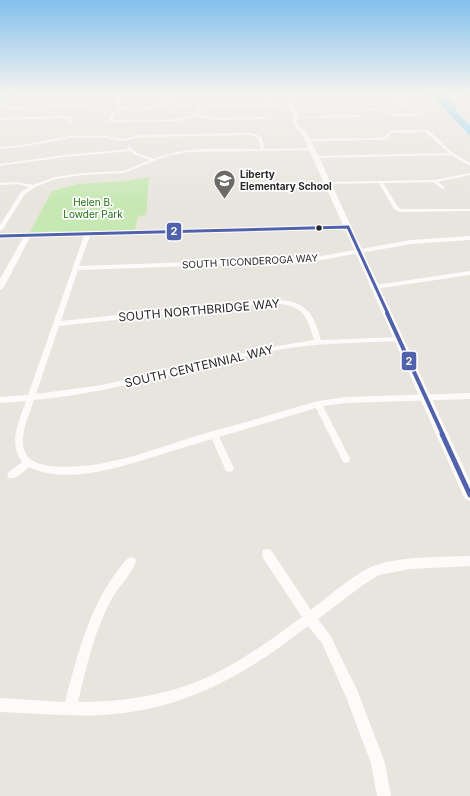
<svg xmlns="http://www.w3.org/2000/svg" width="470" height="796" viewBox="0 0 470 796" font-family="Inter,sans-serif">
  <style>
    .green { fill: #c6e8b3 }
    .water { fill: #89d3f3 }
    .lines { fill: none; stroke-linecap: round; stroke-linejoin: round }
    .canal { fill: #89d3f3; fill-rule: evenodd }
    .street { fill: #fcfbfa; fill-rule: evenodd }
    .secondary { fill: #fcfbfa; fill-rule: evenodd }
    .bus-1-far2-casing { stroke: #fff; stroke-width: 5 }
    .bus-1-far1-casing { stroke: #fff; stroke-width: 7 }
    .bus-1-casing { stroke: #fff; stroke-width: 8 }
    .bus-1-far2 { stroke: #5261ac; stroke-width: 3 }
    .bus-1-far1 { stroke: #5261ac; stroke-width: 4 }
    .bus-1 { stroke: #5261ac; stroke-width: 5 }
    .bus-dot { fill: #292929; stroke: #fff; stroke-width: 1.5 }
    .labels { text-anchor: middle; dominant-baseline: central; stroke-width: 3.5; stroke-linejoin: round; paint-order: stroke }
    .far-poi-label { font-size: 10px; font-weight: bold; fill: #292929; stroke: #fff; text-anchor: start }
    .far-park-label { font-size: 10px; fill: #206e12; stroke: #fff }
    .far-street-label { font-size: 10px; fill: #292929; stroke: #fff }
    .street-label { font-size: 12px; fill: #292929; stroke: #fff }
    .line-badge { stroke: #fff; stroke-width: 1.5 }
    .badge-label { font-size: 11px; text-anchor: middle; font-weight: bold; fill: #fff }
  </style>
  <rect width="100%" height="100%" fill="#e8e5de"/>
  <path class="green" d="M149,177L146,215L138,216L135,230L30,232L52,191L78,184L128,181Z"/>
  <path class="water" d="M430,93L444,94L456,107V111L470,126V136Z"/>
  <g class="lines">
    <path class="canal" d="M18,93H23L0,101V99Z"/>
    <path class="street" d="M120,93H123L119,106C134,110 151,107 166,103L159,101L155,93H158L161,99C170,102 185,102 191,93H194L189,99L173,103L194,106L233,105L229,100V93H232L233,100L236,105L266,104L263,93H266L269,104L294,105L202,108L200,114L198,115L216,118L270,117L269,119L216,120L194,117L178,121L111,122L108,119L114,110L120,108L115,106ZM169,104L198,108L197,113L188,117L178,119L113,120L112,119L116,112L123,109H148Z
      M402,97L403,99H396L417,108L422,116H394L378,110L294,112L292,111L378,108L394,114H419C412,106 400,106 392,99H287Z
      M92,105L91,107L0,109V107Z
      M362,115L361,117L295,118L293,117Z
      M66,116L73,117L72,123L69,122L70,119L66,118L0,120V118Z
      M398,130H427L431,132L453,153L470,163V166L451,155L316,158L314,157L316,156L449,153L425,132L392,133L387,139L377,140L307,141L305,140L307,139L377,138L385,137L390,131Z
      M251,133L261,136L265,149L312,148L314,149L312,150L188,152L167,156L124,173L83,175L56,179L35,187L25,194L3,229L0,231V225L21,192L29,187L17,184L0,185V183L17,182L33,185L55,177L83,173L123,171L150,160L135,155L131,151L65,157L0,166V164L65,155L129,149L127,147L129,146L137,153L154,159C187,145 226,149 261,149L258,138L251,135L140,137L124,141L106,138H70L22,147L0,149V147L22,145L70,136H106L124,139L140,135Z
      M470,173V175L438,182L445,188L443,189L433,182L383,183L398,207L401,209H470V211L400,212L394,209L379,183L328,184L326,183L328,182L434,180Z
      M88,231L91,233L79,266L277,259L321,256L411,240L470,236V240L411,244L321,260L277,263L78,270L61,321L270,299C303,301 312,307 321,340L399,337L403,339L399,341C356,343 314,343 272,351C192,367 115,393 34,400C29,416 15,443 29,458C43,472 91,466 109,462C144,455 179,440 213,431C248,422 283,411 318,401L346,397L470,393V399L346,403L323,406L350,459L349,462L346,463L343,462L316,408L219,437L234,468L232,471L229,472L226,471L212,439C192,445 172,451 153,457C116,468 66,485 29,467C23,472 16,480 9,478L7,475L9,472L22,462C8,442 19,421 26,401L0,403V397L28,395L85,233ZM270,303C301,305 306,311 314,340L272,347L102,385L36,394L59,326Z
      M470,271V275L375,289L372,287L375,285Z
      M267,549L271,550L311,610C327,598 357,571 376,565C402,556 442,557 470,556V566L410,569L379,575L363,585L318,619L330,635L357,690L385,763L391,796H377L371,763L346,697L322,643L308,626C245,675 185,710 103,715C69,717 34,713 0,712V698L65,702C77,656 89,608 118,570C122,565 125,559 131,557L135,558L136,562C131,575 118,587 111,600C94,632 86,668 78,702C127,702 176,694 220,671C249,656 276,636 302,617L263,558L262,554L263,550Z"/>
    <path class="secondary" d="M27,93H33L0,107V104Z
      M285,93H289L297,114V124L307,133L317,153L470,481V501L465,499L463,495L345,229L30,237L4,287L0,290V279L23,238H0V234L343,225L302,134L293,124V114Z"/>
    <defs>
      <path id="bus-1-far2" d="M348,227L388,314
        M0,236L348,227"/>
      <path id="bus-1-far1" d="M387,313L443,435"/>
      <path id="bus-1" d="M442,434L470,495"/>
    </defs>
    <use href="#bus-1-far2" class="bus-1-far2-casing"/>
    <use href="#bus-1-far1" class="bus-1-far1-casing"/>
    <use href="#bus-1" class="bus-1-casing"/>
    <use href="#bus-1-far2" class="bus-1-far2"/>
    <use href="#bus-1-far1" class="bus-1-far1"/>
    <use href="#bus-1" class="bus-1"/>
  </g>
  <linearGradient id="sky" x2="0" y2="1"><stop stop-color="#82c0ec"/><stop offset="0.45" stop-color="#f5f3f0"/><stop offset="1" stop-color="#f5f3f0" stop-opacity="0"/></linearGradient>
  <rect width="470" height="205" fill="url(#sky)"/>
  <defs>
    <symbol id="school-pin" viewBox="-11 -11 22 30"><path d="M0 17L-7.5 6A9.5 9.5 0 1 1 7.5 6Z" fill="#6c6b68" stroke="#fff"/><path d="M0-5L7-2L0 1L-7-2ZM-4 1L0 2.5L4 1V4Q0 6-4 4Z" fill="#fff"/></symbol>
  </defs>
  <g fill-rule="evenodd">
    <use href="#school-pin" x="212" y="168" width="25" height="34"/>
  </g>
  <circle class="bus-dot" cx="319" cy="228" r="3.5"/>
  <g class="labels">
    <g class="far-poi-label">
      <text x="240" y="174">Liberty<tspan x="240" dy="12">Elementary School</tspan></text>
    </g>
    <g class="far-park-label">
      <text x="93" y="202">Helen B.<tspan x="93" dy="12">Lowder Park</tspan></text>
    </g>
    <g class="far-street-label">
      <text transform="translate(250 261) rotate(-3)">SOUTH TICONDEROGA WAY</text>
    </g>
    <g class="street-label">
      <text transform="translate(199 310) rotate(-5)">SOUTH NORTHBRIDGE WAY</text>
      <text transform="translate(199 366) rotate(-13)">SOUTH CENTENNIAL WAY</text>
    </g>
  </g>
  <g class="line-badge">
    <rect x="166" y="222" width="16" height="19" rx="4" fill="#5261ac"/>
    <rect x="401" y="351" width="16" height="20" rx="4" fill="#5261ac"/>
  </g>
  <g class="badge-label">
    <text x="174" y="235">2</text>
    <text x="409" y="365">2</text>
  </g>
</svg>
